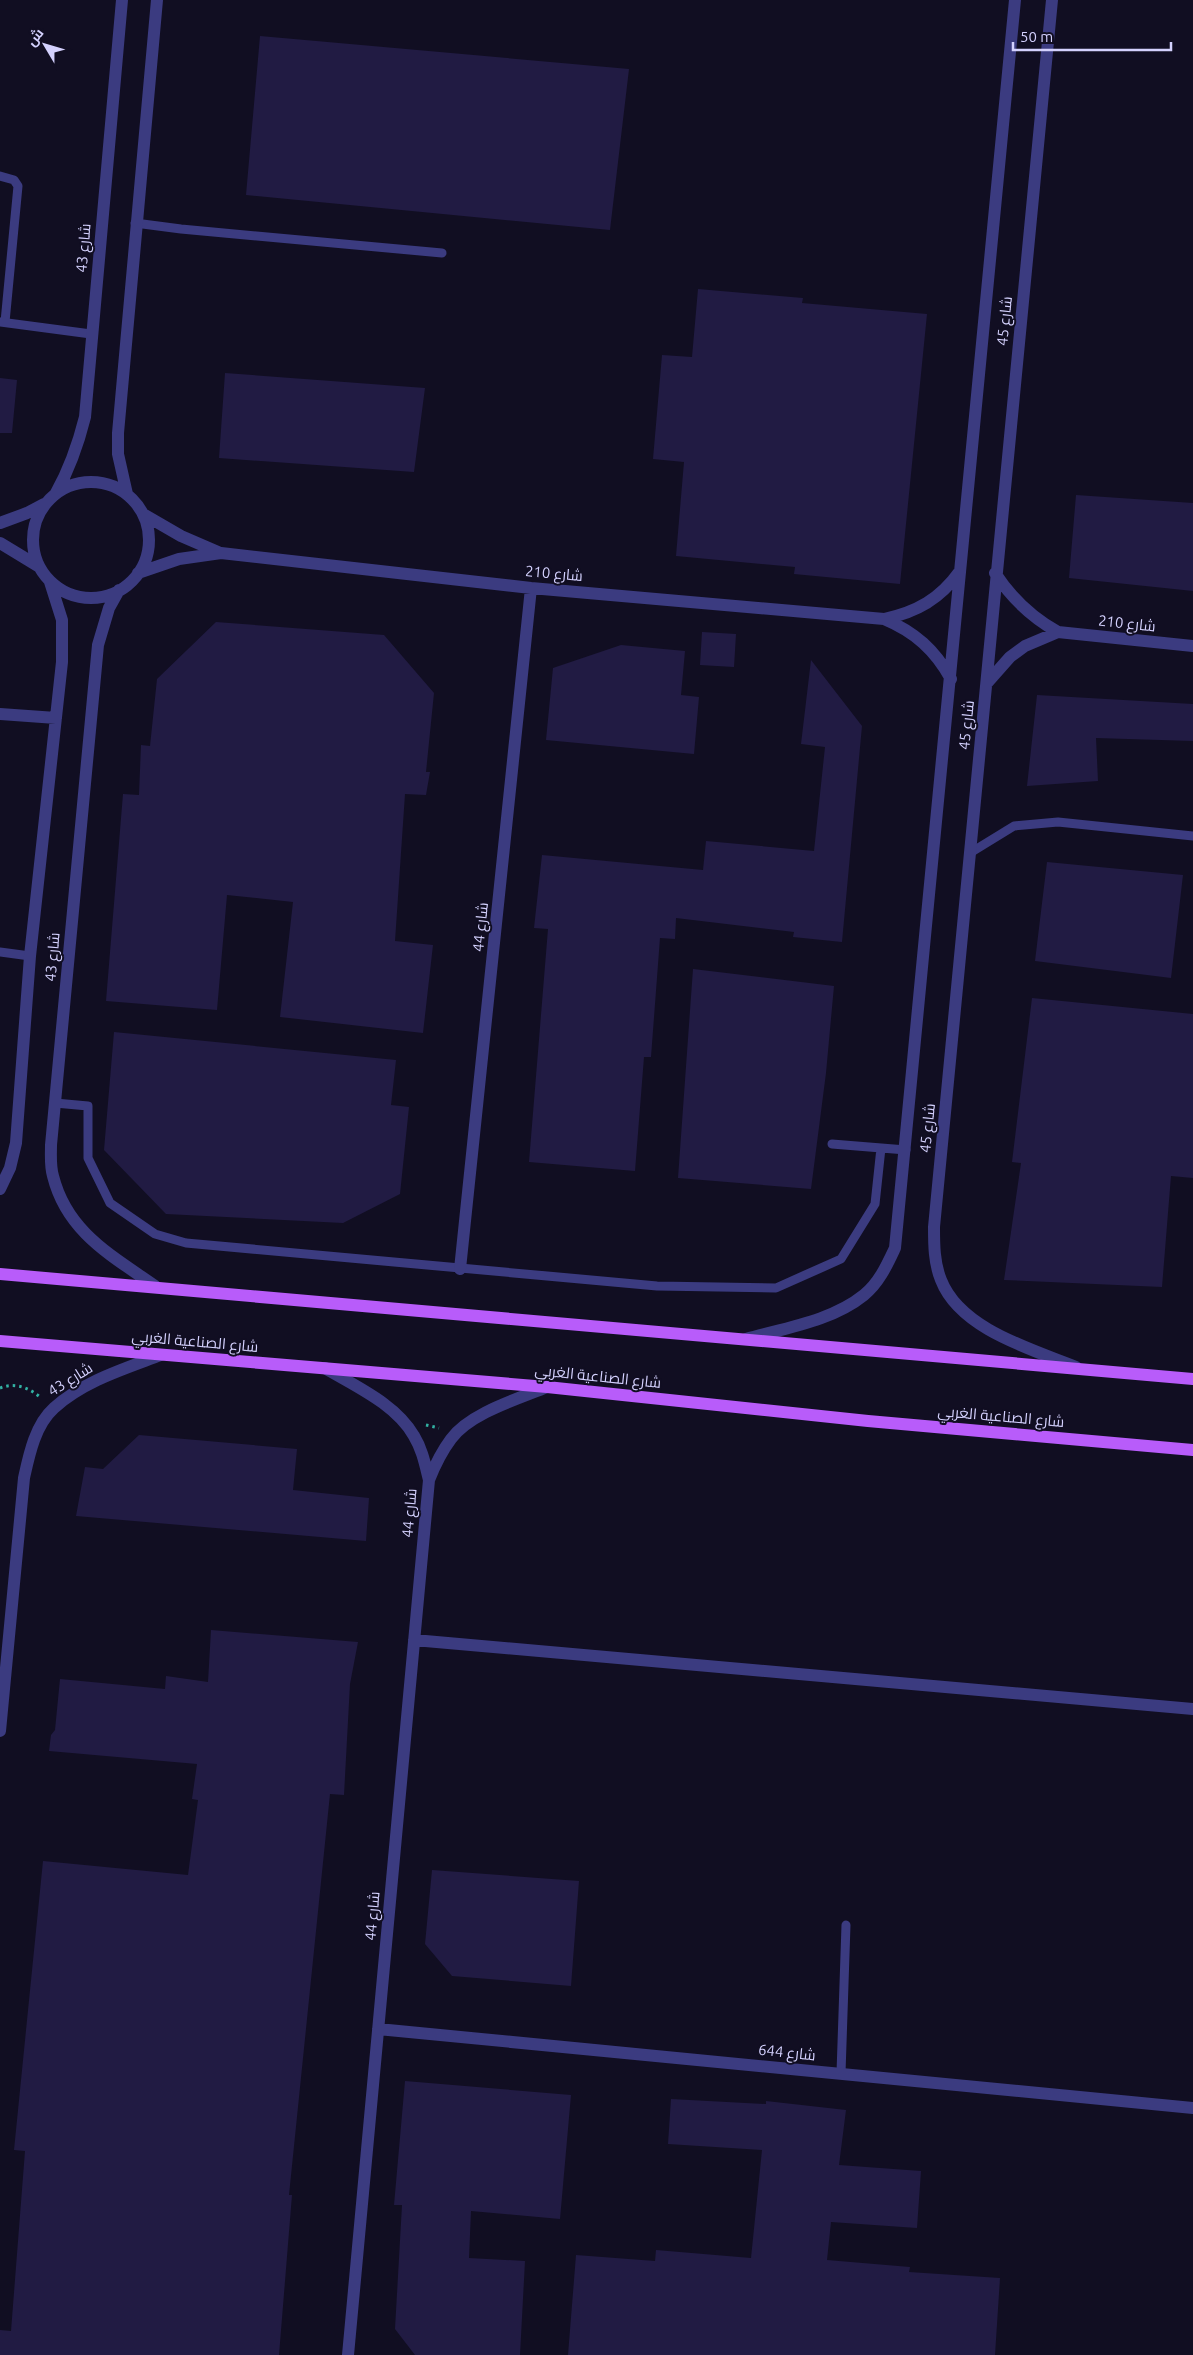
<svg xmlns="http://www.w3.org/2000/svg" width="1193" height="2355" viewBox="0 0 1193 2355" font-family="Ubuntu,Cairo,sans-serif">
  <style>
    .building { fill: #211b43 }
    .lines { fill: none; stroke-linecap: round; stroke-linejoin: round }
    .path { stroke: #32b1a3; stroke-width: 3; stroke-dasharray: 2.5 4; stroke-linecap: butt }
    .lane { stroke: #3b3b80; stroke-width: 9 }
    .street { stroke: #3b3b80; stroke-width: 12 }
    .primary { stroke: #b85cfa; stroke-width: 12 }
    .labels { text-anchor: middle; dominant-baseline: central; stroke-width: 4; stroke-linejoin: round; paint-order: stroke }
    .street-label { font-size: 15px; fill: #d4d1fe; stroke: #110e22 }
  </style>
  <rect width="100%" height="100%" fill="#110e22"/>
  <path class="building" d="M260,36L629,69L610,230L246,195Z
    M698,289L803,298L802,303L927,314L900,584L794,574L795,567L676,556L684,462L653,459L662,355L692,357Z
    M225,373L425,388L414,472L219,458Z
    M0,378L17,380L12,433H0Z
    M1076,495L1193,503V591L1069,578Z
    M216,622L384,635L434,693L426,772H430L426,795L405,794L395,941L433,945L423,1033L280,1017L293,902L227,895L217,1010L106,1001L123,794L139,795L141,745L150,746L157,679Z
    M702,632L736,634L734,667L700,665Z
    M621,645L685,651L681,695L699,697L694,754L546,740L553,668Z
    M811,660L862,726L842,942L793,937L794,932L676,918L675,939L660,938L651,1057H644L635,1171L529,1162L548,929L534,928L542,855L703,870L706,841L814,851L825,747L801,744Z
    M1037,695L1193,704V741L1096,738L1098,781L1027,786Z
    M1047,862L1183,875L1171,978L1035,961Z
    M693,969L834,986L826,1073L811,1189L678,1178Z
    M1032,998L1193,1014V1178L1171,1176L1162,1287L1004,1280L1021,1163L1012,1162Z
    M114,1032L396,1060L391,1105L409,1107L400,1194L343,1223L166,1214L104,1150Z
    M139,1435L297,1449L293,1490L369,1498L366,1541L76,1516L85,1467L103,1469Z
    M211,1630L358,1642L350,1684L344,1795L330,1794L289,2195H292L279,2355H0V2330L11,2331L25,2151L14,2150L43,1861L188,1875L198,1800L192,1799L197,1764L49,1751L51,1735L55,1730L60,1679L165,1689L166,1676L208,1682Z
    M432,1870L579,1881L571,1986L452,1976L425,1944Z
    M405,2081L571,2095L560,2219L471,2211L469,2258L525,2261L520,2355H415L395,2329L402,2205H394Z
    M671,2099L766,2104V2101L846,2110L839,2165L921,2171L917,2228L831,2222L827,2260L910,2267L909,2272L1000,2278L995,2355H568L576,2255L655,2261L656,2250L751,2258L762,2150L668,2144Z"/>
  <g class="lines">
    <path class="path" d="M0,1388C15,1382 30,1388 41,1398
      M426,1425L439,1428"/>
    <path class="lane" d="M0,176L14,180L18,186L5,322
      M135,223L181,229L442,253
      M0,322L91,334
      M970,853L1014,826L1058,822L1193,836
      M0,952L30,956
      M55,1103L88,1106V1158L110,1203L155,1234L186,1243L657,1286L776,1288L841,1259L875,1204L881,1148
      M832,1144L906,1150
      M841,2073L846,1925"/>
    <path class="street" d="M1052,0L934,1227C934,1244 934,1263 941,1280C960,1329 1031,1349 1076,1367
      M33 540a58 58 0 1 1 116 0a58 58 0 1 1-116 0Z
      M56,493C70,468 78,445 85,417L122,0
      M127,494L118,454V433L157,0
      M143,514L181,536L218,552
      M0,523L27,513L44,504
      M0,543L38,566
      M138,573L179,559L221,553L531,588L884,619C915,632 935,650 951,679
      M995,573C1012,599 1031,617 1058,632
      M119,590L109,608L98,645L51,1145C51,1155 50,1166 53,1176C67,1232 111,1255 155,1286
      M884,619C917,612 940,599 960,571
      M987,683L1010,657L1025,646L1058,632L1193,646
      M0,714L56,718
      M0,1189L10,1168L16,1143L30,956L62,662V620L50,582
      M460,1269L531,588
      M746,1339C785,1328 832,1321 864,1295C879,1283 887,1265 895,1248L1015,0
      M325,1368C355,1386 396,1404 414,1436C422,1449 425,1464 429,1480L348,2355
      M429,1480C435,1465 442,1451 451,1439C470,1413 518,1399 547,1387
      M414,1640L1193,1709
      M0,1731L24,1478C29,1455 35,1425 54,1408C84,1381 124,1369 161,1355
      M378,2029L1193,2108"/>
    <path class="primary" d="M0,1274L1193,1379
      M0,1341L547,1387L868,1421L1193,1450"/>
  </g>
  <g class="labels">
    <g class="street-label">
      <text transform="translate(83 248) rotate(-85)">شارع 43</text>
      <text transform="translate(1004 321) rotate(-84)">شارع 45</text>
      <text transform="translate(554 573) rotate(5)">شارع 210</text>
      <text transform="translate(1127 623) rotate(6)">شارع 210</text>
      <text transform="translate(966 725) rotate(-84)">شارع 45</text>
      <text transform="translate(480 927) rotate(-84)">شارع 44</text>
      <text transform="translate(52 957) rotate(-85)">شارع 43</text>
      <text transform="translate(927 1128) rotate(-84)">شارع 45</text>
      <text transform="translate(195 1341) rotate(5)">شارع الصناعية الغربي</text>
      <text transform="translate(598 1376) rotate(6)">شارع الصناعية الغربي</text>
      <text transform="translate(70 1379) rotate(-32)">شارع 43</text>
      <text transform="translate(1001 1416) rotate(5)">شارع الصناعية الغربي</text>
      <text transform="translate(409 1513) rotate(-85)">شارع 44</text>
      <text transform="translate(372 1916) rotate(-85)">شارع 44</text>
      <text transform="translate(787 2052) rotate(6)">شارع 644</text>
    </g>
  </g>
  <g transform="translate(45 45) rotate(308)" stroke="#110e22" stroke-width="4" paint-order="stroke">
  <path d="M0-4L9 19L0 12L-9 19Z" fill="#d4d1fe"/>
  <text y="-8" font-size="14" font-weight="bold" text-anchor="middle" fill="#d4d1fe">ش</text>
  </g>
  <path d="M1013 42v8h158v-8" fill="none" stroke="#d4d1fe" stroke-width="2.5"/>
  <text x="1020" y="42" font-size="15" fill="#d4d1fe" stroke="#110e22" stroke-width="4" paint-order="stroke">50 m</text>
</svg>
